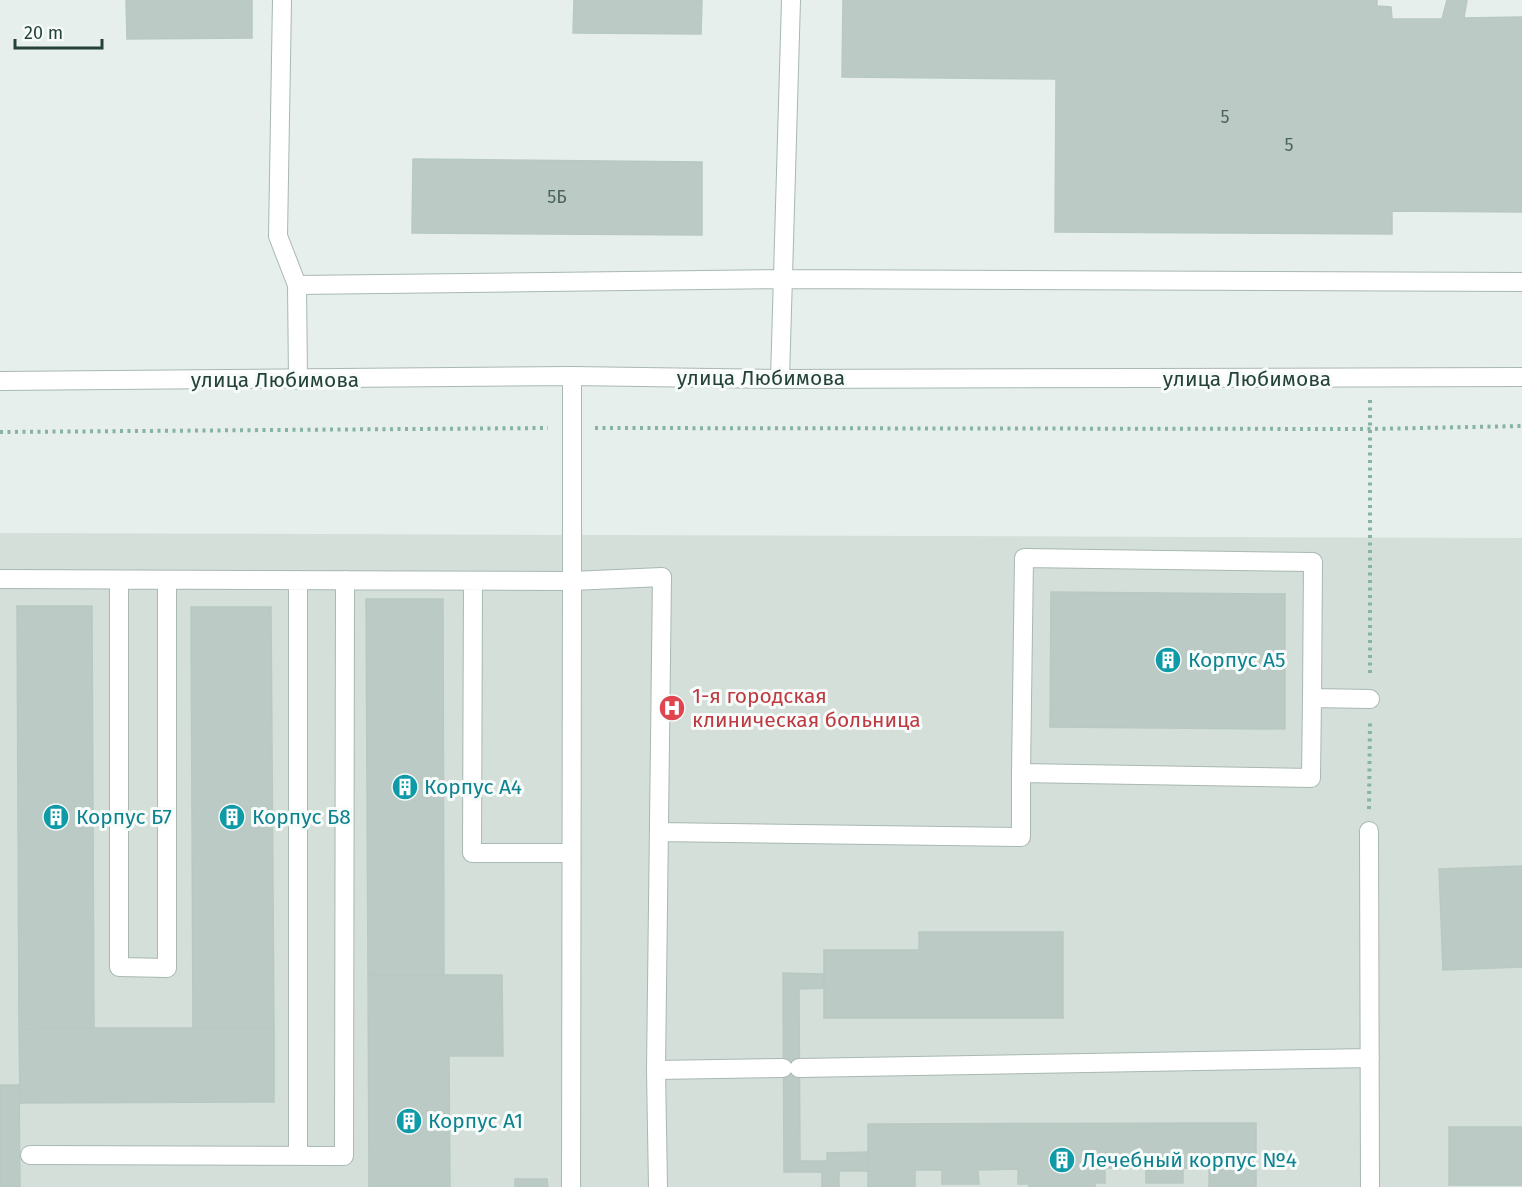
<svg xmlns="http://www.w3.org/2000/svg" width="1522" height="1187" viewBox="0 0 1522 1187" font-family="'Fira Sans',sans-serif">
  <style>
    .built { fill: #d4dfda }
    .building { fill: #bbcac4; stroke: #b8c9c2; stroke-width: 1.5 }
    .lines { fill: none; stroke-linecap: round; stroke-linejoin: round }
    .minor-casing { stroke: #a8b8b2; stroke-width: 20 }
    .path { stroke: #86b3a5; stroke-width: 4; stroke-dasharray: 3 4.5; stroke-linecap: butt }
    .minor { stroke: #fff; stroke-width: 18 }
    .labels { text-anchor: middle; dominant-baseline: central; stroke-width: 6; stroke-linejoin: round; paint-order: stroke }
    .number-label { font-size: 18px; fill: #4a645c }
    .street-label { font-size: 21px; fill: #24423a; stroke: #f7fbf9 }
    .culture-label { font-size: 21px; fill: #0d838f; stroke: #f7fbf9; text-anchor: start }
    .health-label { font-size: 21px; fill: #be3a42; stroke: #f7fbf9; text-anchor: start }
  </style>
  <rect width="100%" height="100%" fill="#e6efeb"/>
  <path class="built" d="M0,533L1522,538V1187H0Z"/>
  <path class="building" d="M126,0H252V38L127,39Z
    M574,0H702L701,34L573,33Z
    M843,0H1377V6L1391,7L1392,19H1442L1447,0H1467L1464,18L1522,17V212L1392,211V234L1055,232L1056,79L842,77Z
    M413,159L702,162V235L412,233Z
    M1051,592L1285,594V729L1050,727Z
    M366,599H443L444,975H368Z
    M17,606H92L94,1028L19,1029Z
    M191,607H271L274,1028H193Z
    M1522,866V967L1443,970L1439,869Z
    M919,932H1063V1018H824V950H919Z
    M783,973L824,974V988L799,989L800,1161H827V1153L868,1152V1171H839V1187H822V1172H784Z
    M368,975H502L503,1056H449L450,1187H369Z
    M94,1028H274V1102L20,1103L19,1029Z
    M0,1085H19L20,1187H0Z
    M1256,1123V1187H1209V1168H1183V1183H1146V1168H1105V1183H1095V1187H1029V1184H1018V1169L978,1170L979,1184H942V1170H915V1187H868V1124Z
    M1449,1127H1522V1185H1449Z
    M515,1179H547L548,1187H515Z"/>
  <g class="lines">
    <defs>
      <path id="minor" d="M282,0L278,236L297,285L298,380
        M297,285L784,279L1522,282
        M572,376V581L662,577L656,1070L658,1187
        M780,379L791,0
        M0,381L572,376L780,379L1522,377
        M0,579L572,581L571,1187
        M119,580V967L167,968V580
        M473,581L472,853H571
        M1021,773L1024,558L1313,562L1312,698
        M1369,831L1370,1187
        M659,832L1021,837V773L1311,778L1312,698L1370,699
        M799,1068L1370,1058
        M656,1070L783,1068
        M30,1155L344,1156L345,580
        M298,1156V580"/>
    </defs>
    <use href="#minor" class="minor-casing"/>
    <path class="path" d="M1370,400V677
      M595,428L1370,429L1522,426
      M0,432L548,428
      M1369,809L1370,721"/>
    <use href="#minor" class="minor"/>
  </g>
  <defs>
    <symbol id="building-disc" viewBox="-11 -11 22 22"><circle r="9.5" fill="#0f9aa8" stroke="#f7fbf9"/><path d="M-4-6H4V6H1V3H-1V6H-4ZM-2.5-4.3h1.7v1.8h-1.7ZM.8-4.3h1.7v1.8H.8ZM-2.5-1h1.7V.8h-1.7ZM.8-1h1.7V.8H.8Z" fill="#fff"/></symbol>
    <symbol id="hospital-disc" viewBox="-11 -11 22 22"><circle r="9.5" fill="#e0444e" stroke="#f7fbf9"/><path d="M-5-5h3v3.5h4V-5h3V5h-3V1.5h-4V5h-3Z" fill="#fff"/></symbol>
  </defs>
  <g fill-rule="evenodd">
    <use href="#building-disc" x="1153" y="645" width="30" height="30"/>
    <use href="#hospital-disc" x="657" y="693" width="30" height="30"/>
    <use href="#building-disc" x="390" y="772" width="30" height="30"/>
    <use href="#building-disc" x="41" y="802" width="30" height="30"/>
    <use href="#building-disc" x="217" y="802" width="30" height="30"/>
    <use href="#building-disc" x="394" y="1106" width="30" height="30"/>
    <use href="#building-disc" x="1047" y="1145" width="30" height="30"/>
  </g>
  <g class="labels">
    <g class="number-label">
      <text x="1225" y="117">5</text>
      <text x="1289" y="145">5</text>
      <text x="557" y="197">5Б</text>
    </g>
    <g class="street-label">
      <text x="761" y="378">улица Любимова</text>
      <text x="1247" y="379">улица Любимова</text>
      <text x="275" y="380">улица Любимова</text>
    </g>
    <g class="culture-label">
      <text x="1188" y="660">Корпус А5</text>
      <text x="424" y="787">Корпус А4</text>
      <text x="76" y="817">Корпус Б7</text>
      <text x="252" y="817">Корпус Б8</text>
      <text x="428" y="1121">Корпус А1</text>
      <text x="1082" y="1160">Лечебный корпус №4</text>
    </g>
    <g class="health-label">
      <text x="692" y="696">1-я городская<tspan x="692" dy="24">клиническая больница</tspan></text>
    </g>
  </g>
  <path d="M15 39v9h87v-9" fill="none" stroke="#24423a" stroke-width="3"/>
  <text x="24" y="39" font-size="18" fill="#24423a" stroke="#f7fbf9" stroke-width="4.5" paint-order="stroke">20 m</text>
</svg>
